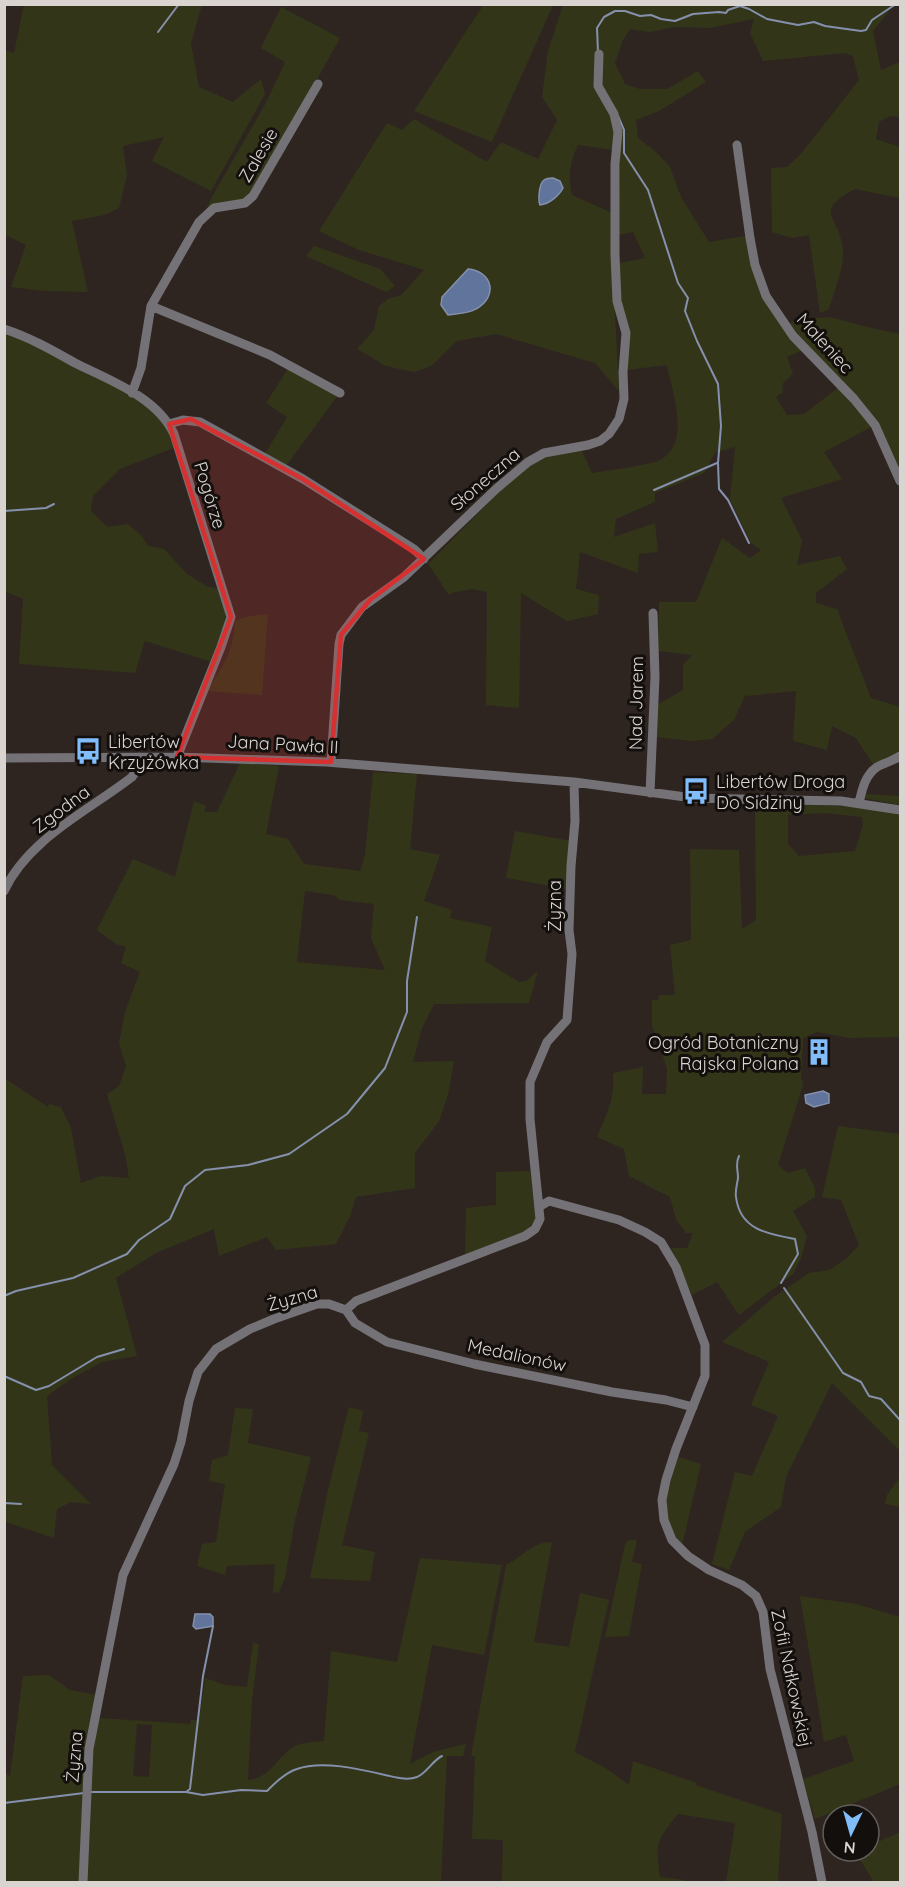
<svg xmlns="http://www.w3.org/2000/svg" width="905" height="1887" viewBox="0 0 905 1887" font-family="Quicksand,sans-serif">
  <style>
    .green { fill: #333519; fill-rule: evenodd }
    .water { fill: #61749c; stroke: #8591ac; stroke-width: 1.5 }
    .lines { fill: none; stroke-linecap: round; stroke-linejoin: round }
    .stream { stroke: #8591ac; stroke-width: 2 }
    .minor { stroke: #747277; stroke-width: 9 }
    .marked { fill: #d63130; fill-opacity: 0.2; stroke: #d63130; stroke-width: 4.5; stroke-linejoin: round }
    .labels { text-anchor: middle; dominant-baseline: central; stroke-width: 6; stroke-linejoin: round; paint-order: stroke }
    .street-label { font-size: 18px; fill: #dad4d1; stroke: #130f0d }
    .poi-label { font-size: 18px; fill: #dad4d1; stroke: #130f0d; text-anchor: start }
  </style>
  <rect width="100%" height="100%" fill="#2e2521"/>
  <path class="green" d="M484,4L553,5L492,142L414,111Z
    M24,5H202L191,43L199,87L233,102L261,79L265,94L211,191L152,161L164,137L123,146L127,175L119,208L105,215L72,221L88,292L44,291L11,287L26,245L5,235L4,50L14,53Z
    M563,5H894L873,31L881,70L900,62V117L890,116L879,122L876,139L900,147V198L855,189C811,213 840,216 843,250C844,269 834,291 829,309L820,313L809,235L792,238L772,232L771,168L787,167L800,155L859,80L853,56L845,53L763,61L750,33L754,19L709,28L675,27L649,32L630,29L623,40L615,63L625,84L640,89H667L698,71L706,82L659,111L636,120L638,138L655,151L670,167L681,197L709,242L746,236L752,270L769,305L801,351L787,357L793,374L783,383L782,393L776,397L787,415L804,414L839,387L873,426L824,452L842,479L781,498L802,540L797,565L840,556L847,569L816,593V603L837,609L871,698L900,707V752L874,766L856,738L832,726L827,750L793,741L796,691L745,696L734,720L712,739L692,741L656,737L657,705L683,690V665L692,655L658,651L659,602H696L722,538L750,558L761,550L751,543L730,500L735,447L715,453L704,473L655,493V502L616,519L614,537L655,523L658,552L639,554L638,573L580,552L576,589L599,595L598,614L567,621L521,593L519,708L486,705L487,592L472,589L451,593L449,595L428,564L523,468L544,457L581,449L592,473C605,471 651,465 660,460C692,443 672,392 667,365L627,370L619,292L620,263L645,258L633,232L618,235L621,129L597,76L616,131L614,150L578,145C570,162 568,176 572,195L612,213V257L619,391L595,363L496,334L457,341L431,366L414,372L386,366L357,349L374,330L379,306L388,299L401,295L424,270L359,250L319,231L387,123L402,130L414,119L487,162L501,142L538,159L557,120L542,97L548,51Z
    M281,7L340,38L275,156L245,202L207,209L209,202L267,101L285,62L261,48Z
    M314,246L380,269L395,286L386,292L306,256Z
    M830,317L867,327L900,334V473C878,421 825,367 788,324L797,319Z
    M4,333L15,335L125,391L150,409L164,423L176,447L120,469L93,496L91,511L107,527L128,524L141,535L148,546L164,549L187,574L208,587L217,588L226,612L223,637L212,662L145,641L135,673L19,664L23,599L4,591Z
    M288,369L338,395L286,466L265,454L287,417L266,403Z
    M268,614L262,695L207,691C224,664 233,653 235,621L245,617Z
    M240,763L279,766L266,834L288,839L304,864L360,871L365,855L373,772L417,774L410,849L440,855L424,901L452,910L450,918L492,927L485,961L519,982L526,981L538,971L529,1003L434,1004L422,1028L413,1062L454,1061L448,1095L439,1121L415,1153V1188L356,1197L350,1216L336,1244L276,1250L267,1237L219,1256L214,1229L156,1253L116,1278L137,1356L102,1362L71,1379L47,1396L52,1465L91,1504L71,1502L57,1509L54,1538L5,1522L4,1078L48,1107L49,1104L61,1107L71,1128L81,1183L101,1176L129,1178L125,1154L107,1094L119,1086L126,1066L119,1043L125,1012L140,972L121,963L126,947L116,944L97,930L133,859L175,877L194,801L206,806L204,812H217ZM305,891L333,895L340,900L374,904L371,938L385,970L297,962Z
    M865,794L900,796V805L864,798Z
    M755,803L864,807L900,814V1037L849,1038L817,1032L803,1038L801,1077L803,1085L778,1165L788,1173L805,1168L815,1188V1197L793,1211L807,1236L801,1258L793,1274L739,1315L717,1282L692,1295L671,1248H687L693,1233H686L676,1219L670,1197L629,1176L624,1149L597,1137C607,1113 615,1099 613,1073L643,1067L642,1094H666L667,1068L652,1026V1000H658L659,995H675L670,945L691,940L690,849L739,850L742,929L756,920ZM824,813L862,817L863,825L855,851L799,856L788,844V815Z
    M515,831L571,841L567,889L506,878Z
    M838,1126L900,1134V1451L832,1383L786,1477L781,1507L745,1532L729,1570L712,1564L735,1472L752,1476L778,1416L751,1405L769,1362L722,1342L774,1297L809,1273L829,1270L846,1259L859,1245L841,1200L822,1197Z
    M530,1171L536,1219L524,1233L465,1255L466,1208L496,1205V1172Z
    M349,1407L363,1411L359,1431L369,1433L342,1545L375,1552L370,1581L310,1578L328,1490Z
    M235,1408L253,1409L248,1443L311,1457L295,1520L285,1578L279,1592L273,1593L275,1564L227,1566L225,1575L197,1566L202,1544L216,1542L225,1484L209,1481L212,1460L228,1455Z
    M678,1457L701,1464L682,1546C656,1517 668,1490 678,1457Z
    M900,1477V1507L885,1504L887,1495Z
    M629,1540H637L632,1562L642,1564L629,1636L605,1637L625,1544Z
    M552,1542L534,1642L569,1647L580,1593L609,1600L575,1752L607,1769L629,1785L633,1761L697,1783L696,1785L782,1814L778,1882H726L735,1823L678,1814C657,1840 655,1843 660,1877L685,1880V1882H502L503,1840L472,1839L475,1756H471L506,1565C524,1556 530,1543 552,1542Z
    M420,1558L502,1565L484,1655L432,1645L410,1764L433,1752L466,1744L463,1756H447L441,1882H86C93,1828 89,1773 98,1718L190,1724L191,1720H199L205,1678L225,1685L247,1687L253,1643L259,1644L252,1701L248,1780C273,1777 276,1757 295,1746C303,1742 314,1742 324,1741L331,1651L397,1662ZM137,1724L152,1725L149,1777L133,1776Z
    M800,1596L856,1604L900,1617V1784L815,1819L803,1779L854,1761L846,1735L824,1742Z
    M49,1675L70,1690L97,1695L90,1718L83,1756L84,1819L80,1882H5V1774L10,1776L23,1676Z
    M900,1832V1880L896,1882H874L855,1852L869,1851V1846Z"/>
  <path class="water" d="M553,178L560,181L563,188C559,196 549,204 540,205C538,201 539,185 543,181C545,179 550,178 553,178Z
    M468,269C492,271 499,296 476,309C470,313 456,314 448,315L441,305L442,297Z
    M823,1091L829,1094V1103L814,1107L806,1103L805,1095Z
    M195,1614H210L213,1617V1626L196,1629L193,1626Z"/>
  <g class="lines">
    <path class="stream" d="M158,32L179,4
      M598,52L597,28L604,17L615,11H625L640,16L651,15L661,19L675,21L693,14L719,12L726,13L728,10L740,6L749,9L767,19L798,25L814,22L825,26L861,31L866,30L872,20L896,4
      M618,116L624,130V153L648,190L678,283L688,298L685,311L697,341L718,384L721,426L718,463L719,489L728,500L749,543
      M654,490L717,463
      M4,511L46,508L54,504
      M739,1156C735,1164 738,1169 738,1178C737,1185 735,1191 736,1197C740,1230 768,1234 795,1239L798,1254L781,1283
      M784,1288L843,1373L861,1382L869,1396L881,1399L900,1420
      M4,1296L16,1291L73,1278L127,1254L139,1240L170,1219L185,1186L205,1170L248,1165L289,1154L347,1114L385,1068L407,1012V981L417,917
      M4,1376L36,1390L49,1386L97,1357L124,1349
      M4,1503L21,1504
      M91,1792H186L203,1795L241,1790L267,1791C275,1783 285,1773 297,1769C321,1760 360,1769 385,1775C395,1777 407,1781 417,1777C427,1773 432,1761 442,1756
      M186,1792L190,1789L203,1676L213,1626
      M4,1803L84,1793"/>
    <path class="minor" d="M737,145L750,238L755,265L766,296L793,336L854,399L875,425L900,481
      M151,306L270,355L340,393
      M4,329C29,337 52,350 75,363C109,380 157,397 174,434L231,617L221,647L177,757
      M132,393L141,368L151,306L199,222L214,208L245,203L253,196L318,84
      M169,424L183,420L200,422L303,479L414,549L424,559
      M4,758L177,757L326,762L574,782L693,798L841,801L900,810
      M331,762L339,644L341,635L362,607L404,577L496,489L528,462L544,453L588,445L600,441L609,434L619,419L624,399L623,372L626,333L617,301L615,255V164L618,132L614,114L598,86L599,54
      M650,793L655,677L653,613
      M859,803C862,790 865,775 877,767C884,763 893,761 900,756
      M4,891C28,839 88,811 132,777L137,769L139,757
      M539,1207L549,1201L619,1220L645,1232L661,1242L676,1267L705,1345V1376L676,1449L666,1480L662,1500L664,1520L672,1540L688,1556L709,1570L742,1585L756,1596L763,1612L770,1669L812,1832L822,1882
      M346,1310L355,1323L387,1342L474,1364L612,1392L666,1400L693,1407
      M83,1882L89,1749L123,1575L174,1464L181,1442L189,1401L198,1372L216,1349L250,1329L274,1319L317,1304H329L346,1310L356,1301L525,1236L535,1229L540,1219L530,1119V1082L547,1042L567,1020L572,954L569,930L571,866L575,821L574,782"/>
  </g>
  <path class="marked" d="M191,419L303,479L424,559L370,600L341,635L331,762L177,757L231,617L169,424Z"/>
  <defs>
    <symbol id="bus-bare" viewBox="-9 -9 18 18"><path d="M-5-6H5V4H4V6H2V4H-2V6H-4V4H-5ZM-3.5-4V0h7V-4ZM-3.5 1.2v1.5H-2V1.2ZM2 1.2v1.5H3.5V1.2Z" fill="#80bdfa" stroke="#130f0d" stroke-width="2.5" paint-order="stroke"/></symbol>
    <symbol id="building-bare" viewBox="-9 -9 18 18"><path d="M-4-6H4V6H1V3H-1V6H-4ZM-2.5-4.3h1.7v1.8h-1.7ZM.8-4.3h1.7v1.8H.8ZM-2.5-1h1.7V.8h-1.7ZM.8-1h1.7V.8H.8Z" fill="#80bdfa" stroke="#130f0d" stroke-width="2.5" paint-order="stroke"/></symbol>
  </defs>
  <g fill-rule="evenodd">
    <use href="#bus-bare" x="69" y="732" width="38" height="38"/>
    <use href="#bus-bare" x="677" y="772" width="38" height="38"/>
    <use href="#building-bare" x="800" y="1033" width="38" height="38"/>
  </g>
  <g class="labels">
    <g class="street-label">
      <text transform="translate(258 155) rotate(-60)">Zalesie</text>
      <text transform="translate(825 343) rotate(48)">Maleniec</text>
      <text transform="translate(485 479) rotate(-41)">Słoneczna</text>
      <text transform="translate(210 495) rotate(73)">Pogórze</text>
      <text transform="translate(636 703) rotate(-89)">Nad Jarem</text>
      <text transform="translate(283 744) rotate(3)">Jana Pawła II</text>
      <text transform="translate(61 809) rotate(-37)">Zgodna</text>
      <text transform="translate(554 906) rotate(-90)">Żyzna</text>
      <text transform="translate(292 1298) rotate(-16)">Żyzna</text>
      <text transform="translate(517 1355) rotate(12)">Medalionów</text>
      <text transform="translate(792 1678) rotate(78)">Zofii Nałkowskiej</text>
      <text transform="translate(74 1757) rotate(-85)">Żyzna</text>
    </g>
    <g class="poi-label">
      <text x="108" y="741">Libertów<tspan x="108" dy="21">Krzyżówka</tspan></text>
      <text x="716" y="781">Libertów Droga<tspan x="716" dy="21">Do Sidziny</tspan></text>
      <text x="799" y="1042" text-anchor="end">Ogród Botaniczny<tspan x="799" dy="21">Rajska Polana</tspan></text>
    </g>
  </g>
  <rect width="905" height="1887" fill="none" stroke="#dad4d1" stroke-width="12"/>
  <g transform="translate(851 1833) rotate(185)"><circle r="28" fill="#130f0d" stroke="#635e5b" stroke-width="1.5"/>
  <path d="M0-4.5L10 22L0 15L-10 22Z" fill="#80bdfa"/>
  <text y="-9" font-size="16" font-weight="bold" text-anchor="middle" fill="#dad4d1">N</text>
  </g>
</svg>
